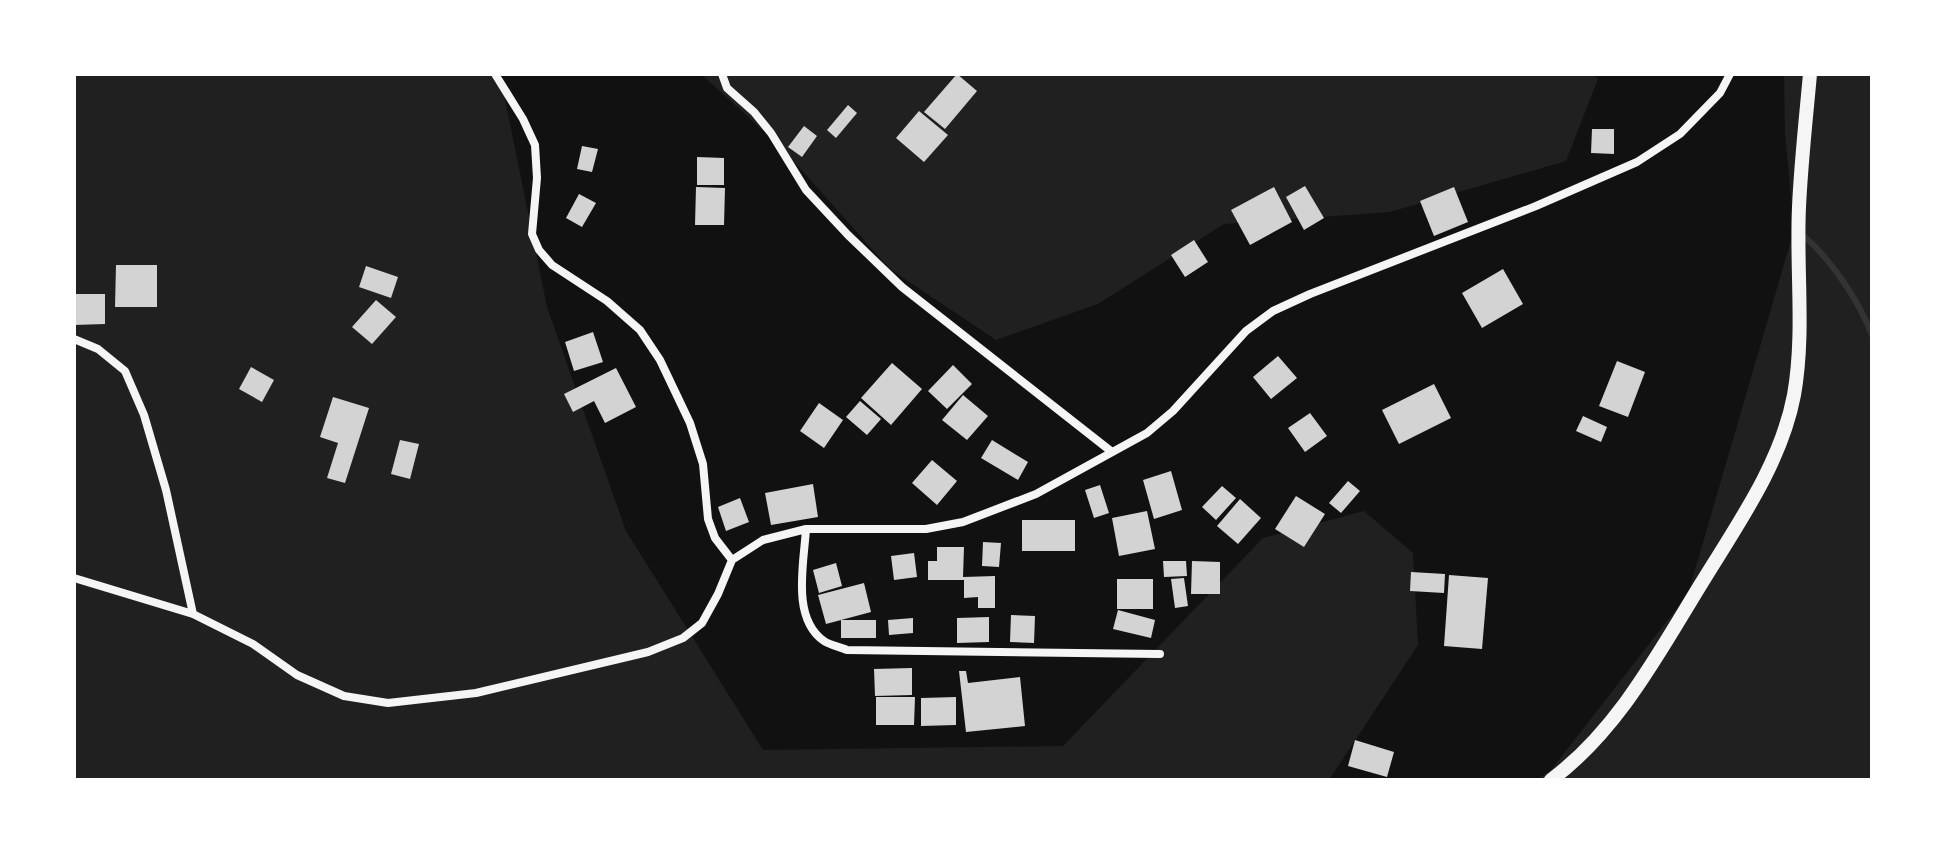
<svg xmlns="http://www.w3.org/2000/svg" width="1946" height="854" viewBox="0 0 1946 854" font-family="Mulish,sans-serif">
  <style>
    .green { fill: #202020 }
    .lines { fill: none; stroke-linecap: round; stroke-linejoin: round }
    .stream { stroke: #333; stroke-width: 6 }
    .building { fill: #d3d3d3 }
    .minor { stroke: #f5f5f5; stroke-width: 8 }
    .tertiary { stroke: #f5f5f5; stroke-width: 14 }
  </style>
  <rect width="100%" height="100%" fill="#111"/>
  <path class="green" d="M74,74H500L547,307L626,531L763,750L1063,746L1263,538L1364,511L1413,553L1418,645L1329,780H74Z
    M701,74H1591L1598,79L1566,161L1390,212L1224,224L1098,304L996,340L890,269L780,146Z
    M1784,74H1872V780H1536L1551,770L1688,594L1794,230L1785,133Z"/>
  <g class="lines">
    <path class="stream" d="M1805,237C1832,261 1859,301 1872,335"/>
  </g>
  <path class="building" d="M957,74L977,91L945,129L924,112Z
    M848,105L857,113L836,138L827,130Z
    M919,111L948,135L924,162L896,138Z
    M804,126L817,136L802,157L788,147Z
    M1592,129H1614V154L1591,153Z
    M582,146L598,149L592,172L577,169Z
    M697,157L724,158V185H697Z
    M1305,186L1324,218L1304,230L1286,197Z
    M696,187L725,188L724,225H695Z
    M1274,187L1292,222L1250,245L1231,210Z
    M1454,187L1468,222L1434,236L1420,201Z
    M579,194L596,203L582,227L566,218Z
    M1194,240L1208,262L1185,277L1171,255Z
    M116,265H157V307H115Z
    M366,266L398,277L391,298L359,287Z
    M1503,269L1523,304L1482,328L1462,293Z
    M74,294H105V324L74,325Z
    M376,300L396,317L372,344L352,327Z
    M593,332L603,362L574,371L565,342Z
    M1278,356L1297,378L1271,399L1253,377Z
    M1617,361L1645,372L1628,417L1599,406Z
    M892,363L922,389L891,425L861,398Z
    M953,365L972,384L947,409L928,391Z
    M251,367L274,380L262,402L239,389Z
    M616,368L636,407L605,423L594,401L573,412L564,394Z
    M1434,384L1451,418L1399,444L1382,410Z
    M963,395L988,416L967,440L942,420Z
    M333,397L369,408L345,483L327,478L338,443L320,437Z
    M860,401L881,419L867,435L846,417Z
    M819,403L843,420L824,448L800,431Z
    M1310,413L1327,436L1305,452L1288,428Z
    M1583,416L1607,427L1601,442L1576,431Z
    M400,440L419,444L410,479L391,474Z
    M992,440L1028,462L1018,480L981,458Z
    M932,460L957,481L937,505L912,483Z
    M1171,471L1182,510L1154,519L1143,480Z
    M1348,481L1360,491L1341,513L1329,503Z
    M813,484L818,517L771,525L765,493Z
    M1100,485L1109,513L1094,518L1085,490Z
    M1222,486L1236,498L1216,520L1202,507Z
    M1296,496L1325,514L1304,547L1275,529Z
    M740,498L749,522L726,531L718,507Z
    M1240,499L1261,518L1238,544L1217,526Z
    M1147,511L1155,549L1119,556L1112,518Z
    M1022,520H1075V551H1022Z
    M983,542L1001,543L999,567L982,566Z
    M937,547H964L963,577L995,576V608H978V597L964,598V580H928V561H937Z
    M914,553L917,577L894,580L891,556Z
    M1163,561H1186L1187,576L1164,577Z
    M1192,561L1220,562V594H1191Z
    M836,563L842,586L819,593L813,570Z
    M1411,572L1445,574L1444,593L1410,591Z
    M1449,575L1488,578L1482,649L1444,646Z
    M1184,578L1188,606L1175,608L1171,579Z
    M1117,579H1153V609H1117Z
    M864,583L871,612L826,624L818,595Z
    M1118,610L1155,620L1151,638L1113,629Z
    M1011,615L1035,616L1034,643L1010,642Z
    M989,617V642L957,643V618Z
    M913,618V633L889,635L888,620Z
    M841,620H876V638H841Z
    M912,668V695L875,696L874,669Z
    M959,671H966L968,683L1020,677L1025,726L966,732Z
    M876,697H915L914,725H876Z
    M956,697V725L921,726V698Z
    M1355,740L1394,752L1387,777L1348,766Z"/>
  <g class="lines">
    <path class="minor" d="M495,74L523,119L535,145L537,178L532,234L539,250L552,265L607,301L640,330L660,360L690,423L703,464L708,519L715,538L732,560
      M722,74L727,88L754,112L771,133L806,190L848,235L902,287L1112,452
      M74,339L98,349L125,371L144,415L166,490L193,614
      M806,529C804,563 791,618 824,641C830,645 840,647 847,650L1160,654
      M74,578L193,614L253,644L297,675L344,696L388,703L476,693L648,652L683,638L702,623L718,594L732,560L763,540L806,529H926L963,522L1036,494L1147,433L1173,411L1246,331L1273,311L1310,294L1536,206L1637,162L1680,134L1720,93L1730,74"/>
    <path class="tertiary" d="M1551,780C1618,730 1658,654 1701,584C1737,525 1781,464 1794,395C1805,333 1796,269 1799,207C1801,163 1806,118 1810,74"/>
  </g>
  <rect width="1946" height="854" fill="none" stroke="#ffffff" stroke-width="152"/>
</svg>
